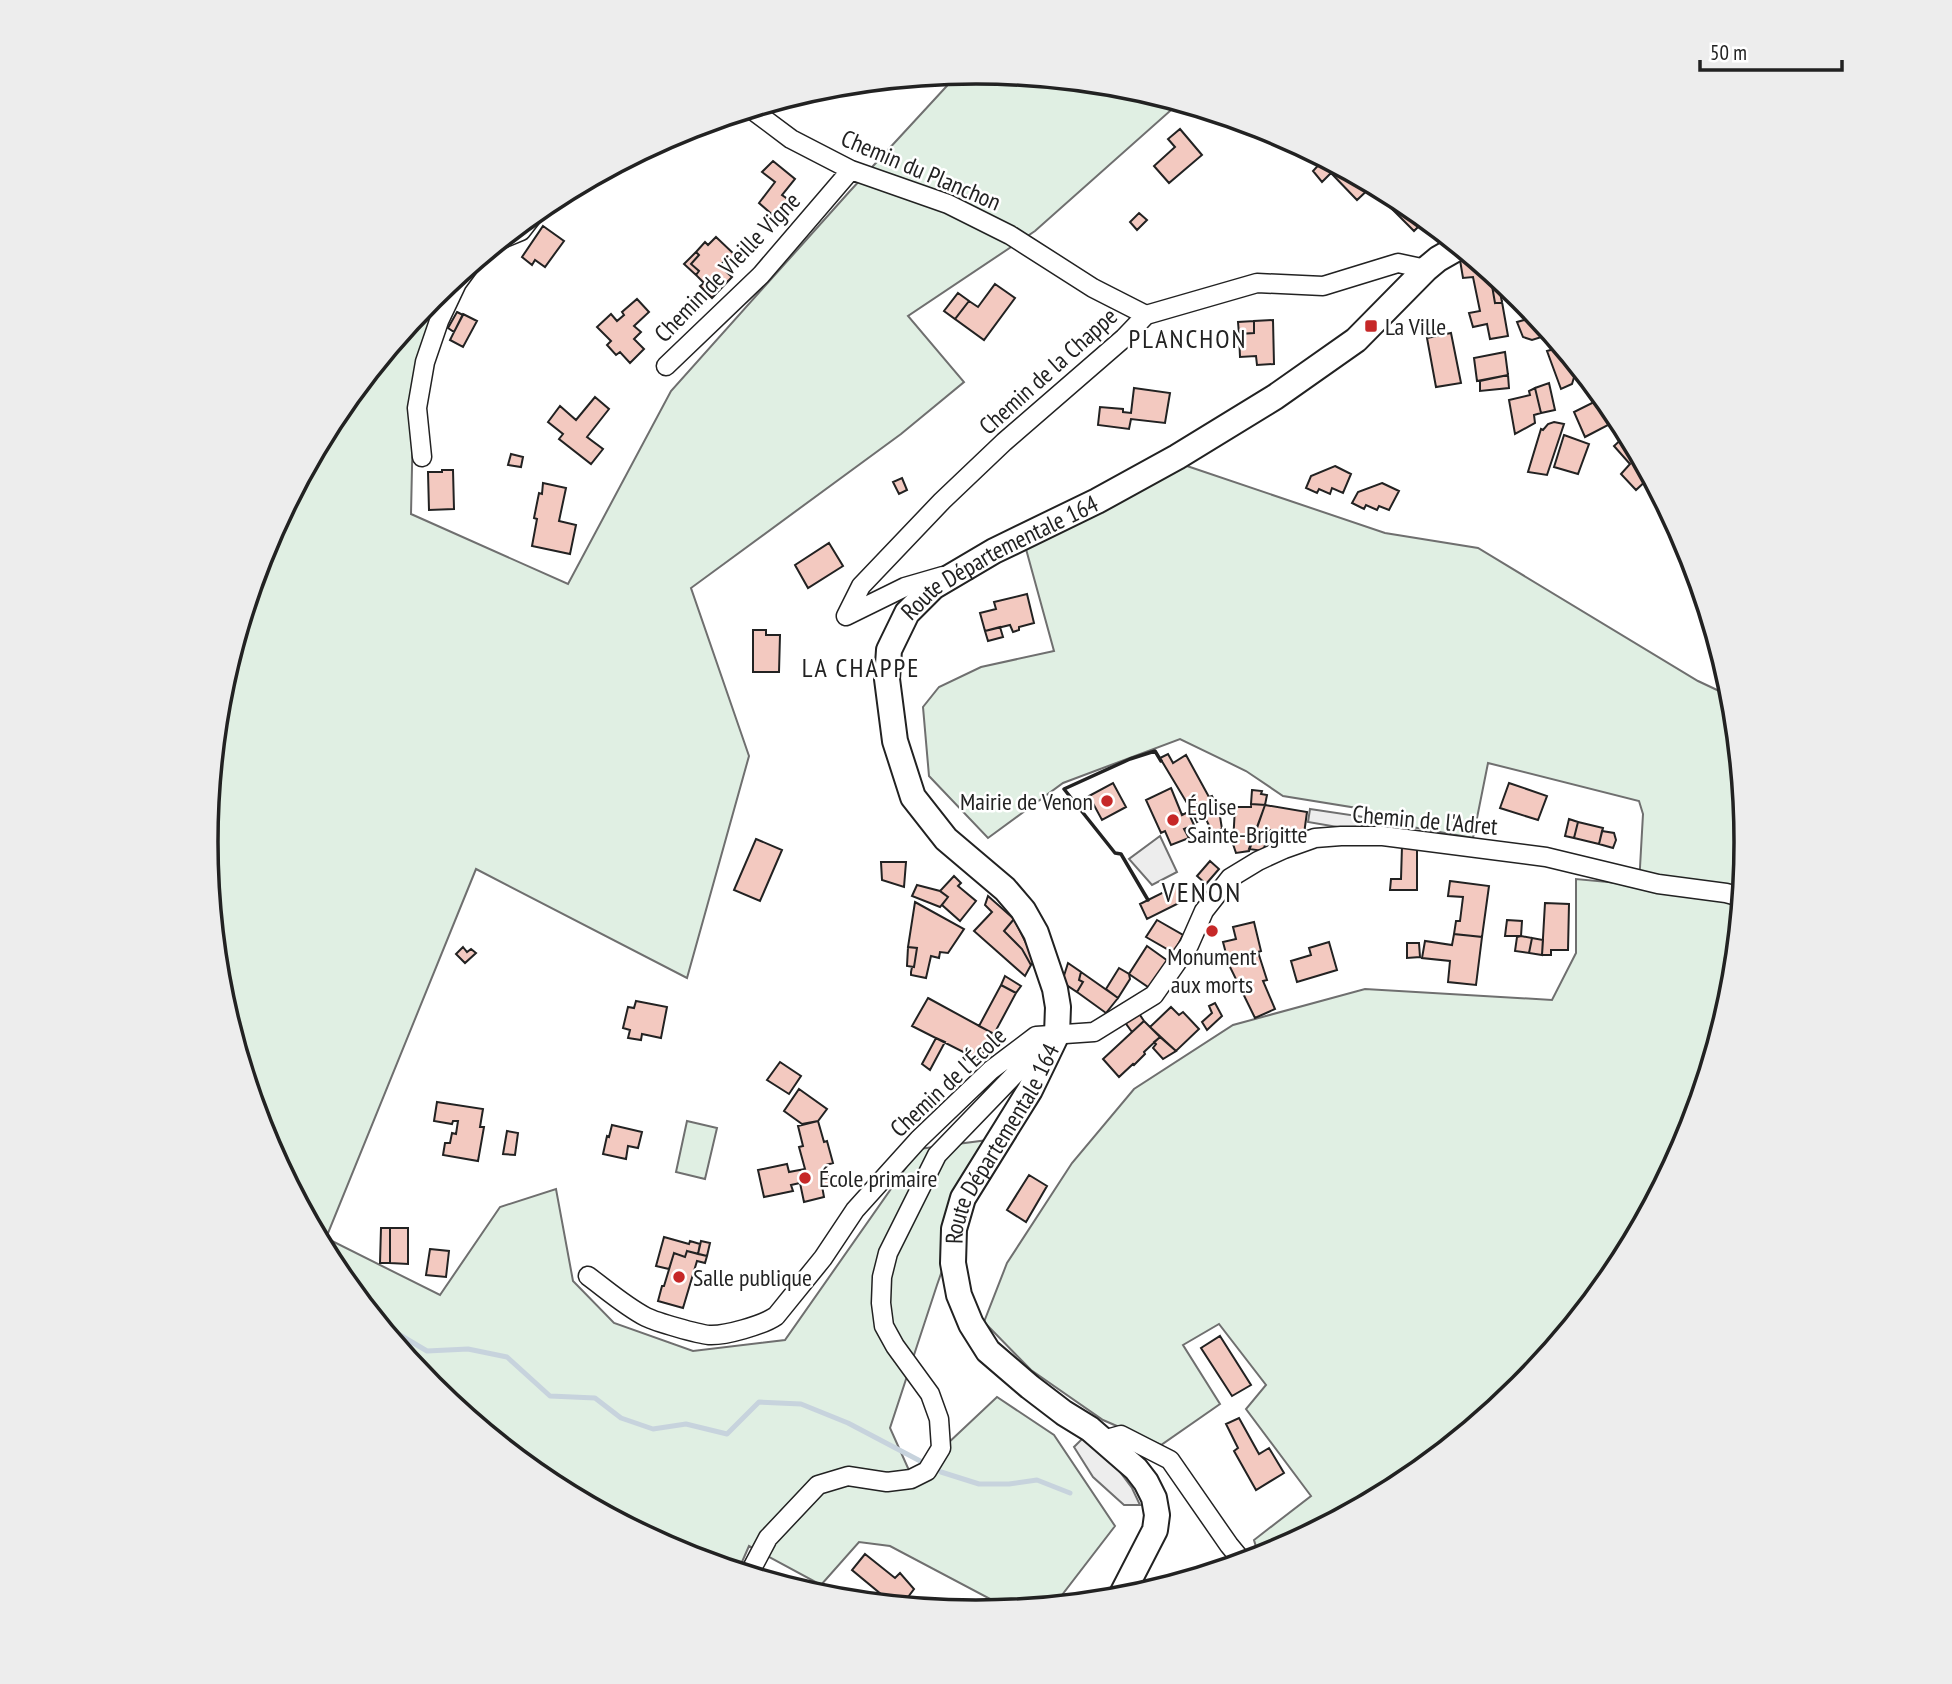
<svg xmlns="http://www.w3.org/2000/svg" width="1952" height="1684" viewBox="0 0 1952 1684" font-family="'PT Sans Narrow',sans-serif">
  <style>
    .green { fill: #e0efe3; stroke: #6f6f6f; stroke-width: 2 }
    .parking { fill: #ededed; stroke: #6f6f6f; stroke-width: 2 }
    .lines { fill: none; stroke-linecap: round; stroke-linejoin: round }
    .stream { stroke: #c7d3dd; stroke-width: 5 }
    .building { fill: #f3c9c0; stroke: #222; stroke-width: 2 }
    .street-casing { stroke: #222; stroke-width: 21 }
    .secondary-casing { stroke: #222; stroke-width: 28 }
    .street { stroke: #fff; stroke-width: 18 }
    .secondary { stroke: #fff; stroke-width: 24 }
    .wall { stroke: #222; stroke-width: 3.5 }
    .poi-dot { fill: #c62828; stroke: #fff; stroke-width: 2.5 }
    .labels { text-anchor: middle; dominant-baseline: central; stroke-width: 5; stroke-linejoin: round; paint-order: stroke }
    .street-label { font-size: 24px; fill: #222; stroke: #fff }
    .poi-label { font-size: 24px; fill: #222; stroke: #fff; text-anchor: start }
    .neighbourhood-label { font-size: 26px; letter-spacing: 2px; fill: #222; stroke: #fff }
    .quarter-label { font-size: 28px; letter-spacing: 2px; fill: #222; stroke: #fff }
    .rim { fill: none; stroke: #222; stroke-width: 3.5 }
  </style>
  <rect width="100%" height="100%" fill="#fff"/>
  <path class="green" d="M976,72L1127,87L1179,103L1035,231L908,316L964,382L901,434L691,588L749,756L687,978L476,869L326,1238L440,1295L500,1207L556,1189L573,1281L614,1323L693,1351L785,1340L919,1149L988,1140L937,1285L890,1428L912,1477L997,1397L1054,1435L1115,1526L1055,1604L1009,1609L890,1546L859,1542L821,1585L749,1546L738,1571L681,1553L548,1482L431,1386L335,1270L264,1136L220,992L206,842L221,691L265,547L336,414L432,297L452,280L414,375L411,514L568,584L671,391L850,191L957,75L956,74Z
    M1184,465L1385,533L1478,548L1698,681L1732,697L1746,842L1731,993L1687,1137L1616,1270L1520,1387L1404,1483L1270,1554L1259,1557L1254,1540L1311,1496L1246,1409L1266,1385L1219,1324L1183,1345L1220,1404L1161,1445L1103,1420L1031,1370L984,1322L1007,1263L1072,1163L1134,1089L1233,1025L1365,989L1552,1000L1576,953V879L1639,885L1643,814L1639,801L1488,763L1473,838L1373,820L1363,809L1283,796L1246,771L1180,739L1063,783L988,838L929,776L923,707L939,687L981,667L1054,651L1026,549Z
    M687,1121L717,1128L705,1179L676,1172Z"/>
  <path class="parking" d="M1310,809L1364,817L1361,831L1308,822Z
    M1160,836L1177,872L1152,885L1129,859Z
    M1083,1438L1117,1468L1132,1488L1140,1505H1124L1093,1477L1074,1447Z"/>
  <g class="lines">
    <path class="stream" d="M378,1322L427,1351L468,1349L507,1357L550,1396L595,1398L621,1418L653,1429L686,1424L727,1434L759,1402L801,1404L848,1423L924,1463
      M941,1472L979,1484H1009L1037,1480L1070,1493"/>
  </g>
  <path class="building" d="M1180,129L1202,155L1169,183L1154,166L1175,147L1168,139Z
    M1324,159L1373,185L1357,200L1331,173L1322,182L1313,171Z
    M773,161L795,179L782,195L789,200L775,217L759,203L775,182L762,172Z
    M1396,197L1404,202L1426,219L1414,231L1388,205Z
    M1139,213L1147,220L1137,230L1130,222Z
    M543,226L564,241L545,267L535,260L532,265L522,257Z
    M716,237L735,255L727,264L724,261L720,266L732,277L712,298L700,286L704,283L696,275L699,271L691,264L699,255L696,252L705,242L708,245Z
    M696,252L699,255L691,264L699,271L696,275L684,264Z
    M1472,258L1491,273L1490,274L1495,303L1502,302L1508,336L1490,339L1487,324L1473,327L1469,313L1480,311L1473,277L1463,278L1460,260Z
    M1491,273L1497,278L1502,302L1495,303L1490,274Z
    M995,284L1015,298L984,340L955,319L969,301L978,307Z
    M958,293L969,301L955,319L944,311Z
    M1516,294L1521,298L1551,334L1532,340L1523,337L1517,322L1524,320Z
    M637,299L649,312L634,326L641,332L634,339L644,349L630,363L620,352L616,355L607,345L611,341L597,327L611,314L617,321L624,315L622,312Z
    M457,312L463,315L454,332L448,328Z
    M463,314L477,321L463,347L450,340Z
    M1273,320L1274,364L1257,365L1256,356L1240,357L1239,334L1254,333V321Z
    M1254,321V333L1239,334L1238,322Z
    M1451,333L1461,383L1436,387L1427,338Z
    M1562,347L1569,357L1575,374L1572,384L1561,389L1547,351Z
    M1505,352L1508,375L1477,381L1474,358Z
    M1508,375L1509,388L1480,391V381Z
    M1549,383L1555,410L1541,413L1535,388Z
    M1134,388L1170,393L1165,423L1131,419L1129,429L1098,425L1100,407L1123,409V412L1131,413Z
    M1535,388L1541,413L1534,415L1535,423L1515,434L1509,400L1530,395L1529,391Z
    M595,397L609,409L587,437L603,449L591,464L559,439L563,434L548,422L560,406L576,420Z
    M1596,401L1612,423L1585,437L1574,412Z
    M1554,422L1564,424L1547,475L1528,472L1541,429L1543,430L1548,424Z
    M1564,435L1589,444L1578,474L1554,467Z
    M1626,435L1650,477L1636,490L1621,474L1630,464L1614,446Z
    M511,454L523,457L521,467L508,465Z
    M1335,466L1351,474L1343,493L1332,488L1330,494L1319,489L1317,493L1306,488L1311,476Z
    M442,470H453L454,509L429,510L428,472H442Z
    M902,478L907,490L899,494L893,482Z
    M543,483L566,488L559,521L576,525L570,554L532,546L537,519L534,518L539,493L542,494Z
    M1382,483L1399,491L1389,510L1379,506L1377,510L1366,505L1364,509L1352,503L1358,492Z
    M829,543L843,566L808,588L795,565Z
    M1027,594L1034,623L1019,627V630L1013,632L1010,625L985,631L980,613L996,609L994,602Z
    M1000,627L1003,637L988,641L985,631Z
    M753,630H766V635H780L779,672H753Z
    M1168,754L1173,763L1186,755L1209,797L1212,796L1219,810L1222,829L1213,833L1198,804L1190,808L1160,758Z
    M1113,783L1126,807L1102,820L1089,796Z
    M1509,783L1547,796L1538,820L1500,808Z
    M1171,788L1182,815L1188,812L1194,825L1184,829L1189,838L1171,845L1165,831L1161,833L1146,800Z
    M1252,790L1262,791L1261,794L1267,795L1265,805L1251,804Z
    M1198,804L1205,817L1197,822L1190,808Z
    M1251,804L1265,805L1249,851L1236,853L1233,844L1235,807H1251Z
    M1265,805L1307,812L1304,834H1298L1297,837L1282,838L1283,831L1270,830L1263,851L1249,849Z
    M1569,819L1578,822L1574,838L1565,836Z
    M1578,822L1603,828L1599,844L1574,838Z
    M1602,831L1614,833L1616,840L1613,848L1599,844Z
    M756,839L782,850L760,901L734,890Z
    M1402,846L1417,849V890H1390L1391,879H1401Z
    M1210,861L1219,869L1206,884L1197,876Z
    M881,862H906L904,887L882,880Z
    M954,876L961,883L958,886L976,901L960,921L942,905L948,897L940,891Z
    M1450,881L1489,886L1482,937L1454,934L1456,921H1460L1463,897L1448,896Z
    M917,885L940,891L948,897L940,907L912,896Z
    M1176,886L1183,901L1147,919L1140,904Z
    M988,896L1014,919L1004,931L1022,949L1031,965L1025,976L974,931L992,912L985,905Z
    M915,902L964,929L948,953L940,952L939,958L931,956L926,978L911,975V972L912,967H914L917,948L908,947Z
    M1545,903L1569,904L1568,950H1551V955H1542Z
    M1014,919L1028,947L1033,963L1031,965L1022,949L1004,931Z
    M1157,920L1183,935L1174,953L1146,937Z
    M1507,920L1522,921L1521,936H1505Z
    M1254,922L1261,951L1258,952L1267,980L1263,981L1275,1009L1255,1018L1229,965L1223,942L1236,939L1233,927Z
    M1454,934L1482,937L1476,985L1448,982L1450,961L1422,958L1425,941L1452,945Z
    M1521,936L1532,938L1529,953L1515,951L1517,937Z
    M1532,938L1543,940L1542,955L1529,953Z
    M1329,942L1337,970L1297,982L1291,961L1311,955L1309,948Z
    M1407,943H1419L1420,957L1407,958Z
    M1147,946L1168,961L1151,989L1129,974Z
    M463,947L467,952L471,949L476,953L465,963L456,954Z
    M908,947L917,948L914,967L907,966Z
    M1725,956L1735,957L1732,990H1725L1727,973L1724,972Z
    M1068,963L1081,972L1079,980L1083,982L1077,992L1062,982Z
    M1119,968L1129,974L1130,979L1118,998L1106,989Z
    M1081,972L1118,998L1106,1013L1077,992L1083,982L1079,980Z
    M1005,976L1021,986L1016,993L1001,985Z
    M1001,985L1016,993L994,1034L979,1026Z
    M928,998L994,1034L979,1060L912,1026Z
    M636,1001L667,1007L661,1038L642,1034L641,1040L628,1038L630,1030L623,1028L628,1007L634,1008Z
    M1215,1003L1222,1016L1207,1030L1202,1022L1212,1013L1209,1006Z
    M1171,1007L1179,1015L1183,1012L1199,1029L1176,1051L1150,1027Z
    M1138,1012L1144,1021L1132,1032L1124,1021Z
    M1144,1021L1160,1037L1144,1052L1145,1054L1134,1065L1133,1064L1119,1077L1103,1059Z
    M1160,1037L1176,1051L1163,1059L1153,1048L1156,1044L1154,1042Z
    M936,1038L945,1042L930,1070L922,1064Z
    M780,1062L801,1076L789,1094L767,1080Z
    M799,1089L827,1109L818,1121L802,1124L784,1111Z
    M437,1102L483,1109L480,1127H484L478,1161L443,1155L445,1143H450L452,1133L456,1134L458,1121H453L452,1124L434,1121Z
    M818,1121L824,1142L827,1141L833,1163L826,1165L831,1184L822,1186L824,1197L804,1202L800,1183L791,1185L793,1191L764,1197L758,1170L787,1164L789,1172L805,1169L799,1147L803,1146L798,1126Z
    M612,1125L642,1132L638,1148L628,1146L626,1159L603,1154L607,1136L609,1137Z
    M507,1131L518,1133L515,1155L503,1154Z
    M1029,1175L1047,1186L1026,1222L1007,1210Z
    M381,1228H390V1263H380Z
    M390,1228H408V1264L390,1263Z
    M664,1237L689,1244L690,1241L700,1244L698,1254L687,1251L685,1257L674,1253L669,1269L656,1266Z
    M701,1241L710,1243L707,1256L698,1254Z
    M430,1249L449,1251L446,1277L426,1275Z
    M687,1251L707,1256L705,1263L697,1261L683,1308L658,1301L662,1286H664L674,1253L685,1257Z
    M1220,1336L1251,1385L1232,1396L1201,1348Z
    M1239,1418L1259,1454L1269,1448L1284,1473L1256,1490L1234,1451L1238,1448L1226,1424Z
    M865,1554L895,1578L900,1573L914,1589L902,1605L893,1604L852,1570Z"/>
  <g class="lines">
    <defs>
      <path id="street" d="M751,109L791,139L851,170L948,204L1010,235L1093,288L1146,315
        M502,239L521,231L535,213
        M666,366L761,275L851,170
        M422,457L417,408L425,362L439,321L457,283L468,268
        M846,616L861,586L942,501L1004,442L1124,338L1146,315L1257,283L1323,286L1398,263L1426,269
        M846,616L905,587L943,576
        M588,1276C607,1290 625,1306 646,1317C656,1322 698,1334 709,1335C725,1336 763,1325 776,1316L823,1258L855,1210L919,1139L991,1070L1036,1036L1094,1032L1154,995L1189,945L1204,911L1230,878L1258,861L1284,849L1315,838L1341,836H1383L1546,857L1658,884L1726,893L1741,897
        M1103,1440L1121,1435L1170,1460L1229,1545L1243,1562
        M749,1574L768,1538L818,1485L848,1476L887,1482L911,1479L927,1471L941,1448L939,1419L930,1394L895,1346L884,1326L881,1303L882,1277L888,1253L937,1155L1019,1070L1033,1042"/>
      <g id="secondary">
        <path id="s1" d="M1120,1598L1155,1530L1157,1515L1154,1498L1146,1482L1136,1469L1090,1429L1064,1413L1030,1387L988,1351L971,1324L959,1295L953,1263L954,1229L963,1198L1030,1090L1046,1057L1057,1034L1058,1007L1055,989L1036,933L1023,910L1005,889L946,839L913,797L895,741L887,679L889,650L907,613L933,587L994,551L1097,501L1177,457L1275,397L1356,340L1426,269L1438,259L1459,247"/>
      </g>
    </defs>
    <use href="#street" class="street-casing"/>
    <use href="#secondary" class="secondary-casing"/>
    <use href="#street" class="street"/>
    <use href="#secondary" class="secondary"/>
    <path class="wall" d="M1148,900L1121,854L1115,853L1064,789L1130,759L1155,751L1161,761"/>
  </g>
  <g class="poi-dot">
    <rect x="1364" y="319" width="14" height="14" rx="3.5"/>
    <circle cx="1107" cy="801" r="7"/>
    <circle cx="1173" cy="820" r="7"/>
    <circle cx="1212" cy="931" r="7"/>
    <circle cx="805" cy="1178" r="7"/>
    <circle cx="679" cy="1277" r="7"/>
  </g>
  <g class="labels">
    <g class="street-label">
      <text transform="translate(921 170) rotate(23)">Chemin du Planchon</text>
      <text transform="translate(727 267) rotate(-46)">Chemin de Vieille Vigne</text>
      <text transform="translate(1048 371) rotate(-42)">Chemin de la Chappe</text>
      <text stroke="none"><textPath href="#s1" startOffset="1274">Route Départementale 164</textPath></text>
      <text transform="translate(1425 820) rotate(5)">Chemin de l'Adret</text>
      <text transform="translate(948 1082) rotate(-43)">Chemin de l'École</text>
      <text stroke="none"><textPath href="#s1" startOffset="560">Route Départementale 164</textPath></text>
    </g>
    <g class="poi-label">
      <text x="1385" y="326">La Ville</text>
      <text x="1093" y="801" text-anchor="end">Mairie de Venon</text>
      <text x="1187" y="806">Église<tspan x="1187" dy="28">Sainte-Brigitte</tspan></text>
      <text x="1212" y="956" text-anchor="middle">Monument<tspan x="1212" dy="28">aux morts</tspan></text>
      <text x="819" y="1178">École primaire</text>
      <text x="693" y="1277">Salle publique</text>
    </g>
    <g class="neighbourhood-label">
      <text x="1188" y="338">PLANCHON</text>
      <text x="861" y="667">LA CHAPPE</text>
    </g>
    <g class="quarter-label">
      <text x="1202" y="891">VENON</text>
    </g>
  </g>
  <path d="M0 0H1952V1684H0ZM218 842a758 758 0 1 1 1516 0a758 758 0 1 1-1516 0Z" fill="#ededed" fill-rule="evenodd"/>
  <path class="rim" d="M218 842a758 758 0 1 1 1516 0a758 758 0 1 1-1516 0Z"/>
  <path d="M1700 60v10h142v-10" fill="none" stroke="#222222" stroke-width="3.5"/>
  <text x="1710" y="60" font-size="21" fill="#222222" stroke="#ffffff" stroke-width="5" paint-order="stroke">50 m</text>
</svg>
